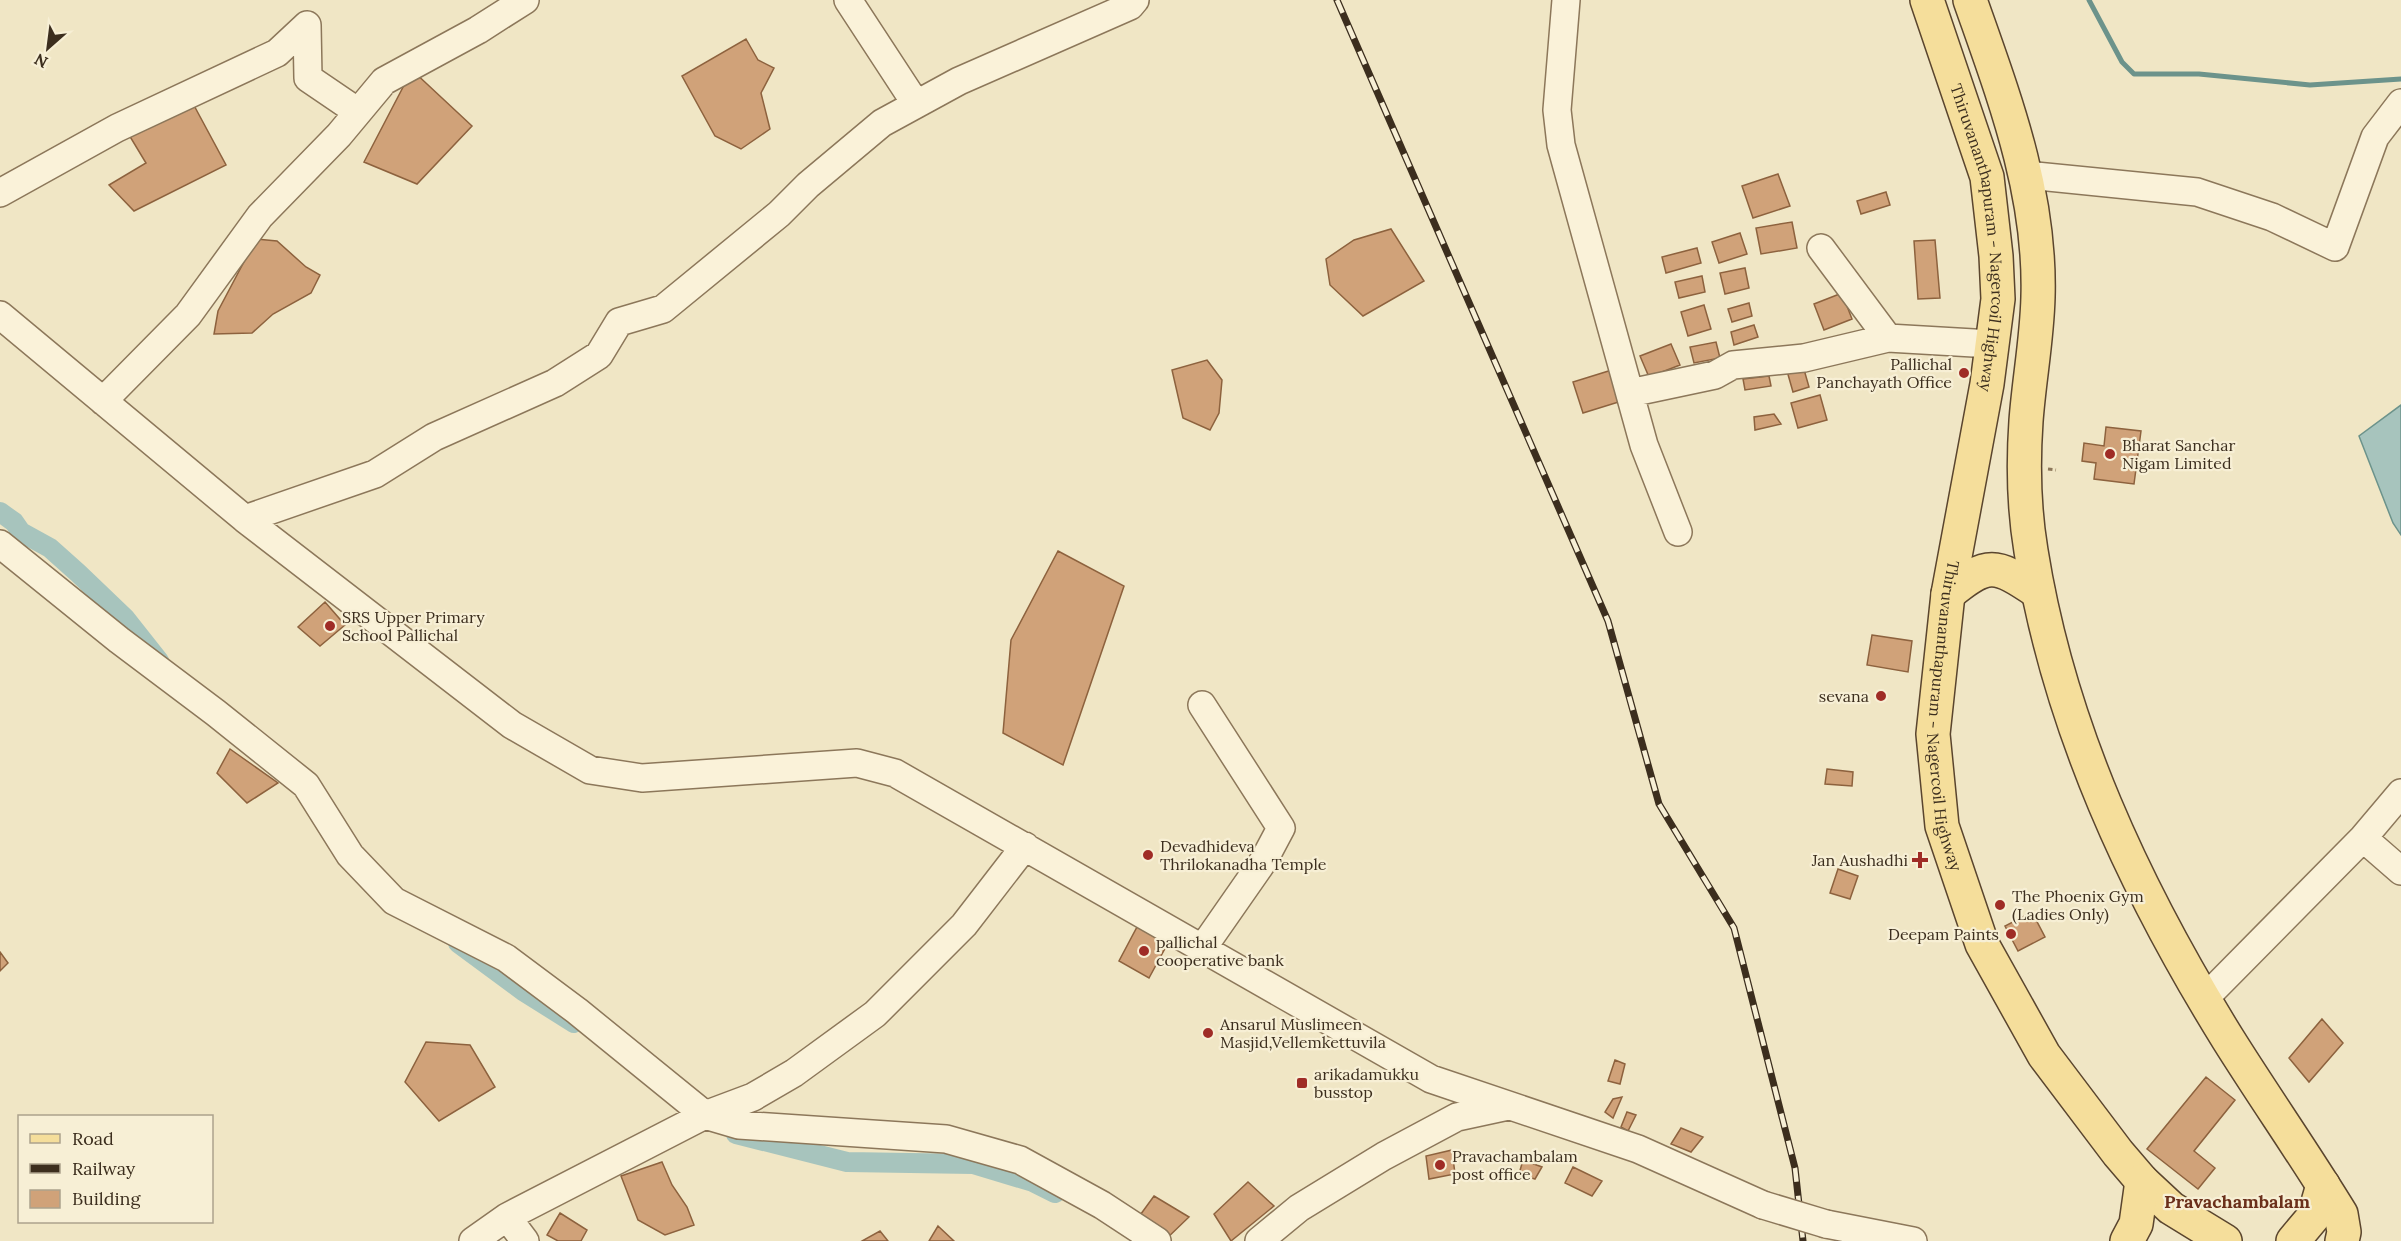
<svg xmlns="http://www.w3.org/2000/svg" width="2401" height="1241" viewBox="0 0 2401 1241" font-family="Lora,serif">
  <style>
    .water { fill: #a7c4bd; stroke: #6c938b; stroke-width: 1.5 }
    .lines { fill: none; stroke-linecap: round; stroke-linejoin: round }
    .stream { stroke: #6c938b; stroke-width: 5 }
    .canal { stroke: #a7c4bd; stroke-width: 20 }
    .building { fill: #d0a279; stroke: #8d623e; stroke-width: 1.5 }
    .minor-casing { stroke: #8c775a; stroke-width: 30 }
    .major-casing { stroke: #5a452e; stroke-width: 36 }
    .path { stroke: #8c775a; stroke-width: 3; stroke-dasharray: 4.5 3; stroke-linecap: butt }
    .minor { stroke: #faf2d9; stroke-width: 27 }
    .major { stroke: #f5de9b; stroke-width: 33 }
    .rail-casing { stroke: #3c2e1e; stroke-width: 7 }
    .rail { stroke: #f7efd5; stroke-width: 4.5; stroke-dasharray: 14; stroke-linecap: butt }
    .minor-bridge-casing { stroke: #8c775a; stroke-width: 30; stroke-linecap: butt }
    .minor-bridge { stroke: #faf2d9; stroke-width: 27 }
    .poi-dot { fill: #9f2c26; stroke: #f7efd5; stroke-width: 2 }
    .labels { text-anchor: middle; dominant-baseline: central; stroke-width: 4.5; stroke-linejoin: round; paint-order: stroke }
    .street-label { font-size: 16px; fill: #3c2e1e; stroke: #f7efd5 }
    .poi-label { font-size: 16px; fill: #3c2e1e; stroke: #f7efd5; text-anchor: start }
    .neighbourhood-label { font-size: 18px; font-weight: bold; fill: #6b301b; stroke: #f7efd5 }
  </style>
  <rect width="100%" height="100%" fill="#f0e6c5"/>
  <path class="water" d="M2401,405V535L2393,523L2359,436Z"/>
  <g class="lines">
    <path class="stream" d="M2089,0L2122,62L2134,74H2199L2310,85L2401,79"/>
    <path class="canal" d="M0,512L14,522L21,532L50,548L78,573L125,618L159,661
      M458,943L523,991L574,1023
      M736,1134L847,1162L973,1164L1033,1182L1055,1193"/>
  </g>
  <path class="building" d="M746,39L758,60L774,68L761,93L770,129L741,149L715,136L682,76Z
    M412,70L472,126L417,184L364,162Z
    M183,85L226,165L134,211L109,185L146,163L123,125Z
    M1778,174L1790,206L1753,218L1742,186Z
    M1886,192L1890,205L1861,214L1857,201Z
    M1792,222L1797,248L1761,254L1756,228Z
    M1391,229L1424,281L1363,316L1330,285L1326,259L1354,240Z
    M1740,233L1747,254L1719,263L1712,242Z
    M256,239L277,241L306,267L320,275L311,293L273,314L252,333L214,334L218,311Z
    M1935,240L1940,298L1918,299L1914,241Z
    M1697,248L1701,263L1666,273L1662,257Z
    M1745,268L1749,288L1725,294L1720,273Z
    M1702,276L1705,292L1679,298L1675,282Z
    M1842,293L1852,319L1824,330L1814,304Z
    M1749,303L1752,316L1732,322L1728,309Z
    M1704,305L1711,329L1688,336L1681,312Z
    M1754,325L1758,337L1734,345L1731,332Z
    M1716,342L1720,358L1694,363L1690,347Z
    M1671,344L1680,365L1649,377L1640,356Z
    M1207,360L1222,380L1219,413L1210,430L1183,418L1172,370Z
    M1803,366L1809,387L1793,392L1787,371Z
    M1615,369L1625,400L1583,413L1573,382Z
    M1769,376L1771,386L1745,390L1743,379Z
    M1820,395L1827,420L1798,428L1791,403Z
    M1774,414L1781,424L1755,430L1754,417Z
    M2106,427L2141,431L2134,484L2094,479L2096,463L2082,461L2084,443L2104,446Z
    M1058,551L1124,586L1063,765L1003,733L1011,640Z
    M325,602L345,625L320,646L298,627Z
    M1872,635L1912,641L1908,672L1867,665Z
    M230,749L278,783L247,803L217,773Z
    M1827,769L1853,772L1852,786L1825,784Z
    M1838,869L1858,876L1850,899L1830,893Z
    M2032,912L2045,937L2018,951L2005,926Z
    M1137,927L1169,941L1149,978L1119,961Z
    M0,952L8,963L0,971Z
    M2322,1019L2343,1043L2309,1082L2289,1058Z
    M426,1042L470,1045L495,1087L439,1121L405,1082Z
    M1615,1060L1625,1064L1620,1084L1608,1081Z
    M2206,1077L2235,1100L2194,1151L2215,1168L2198,1189L2147,1149Z
    M1622,1097L1613,1118L1605,1112L1613,1099Z
    M1627,1112L1636,1115L1628,1131L1621,1127Z
    M1681,1128L1703,1137L1691,1152L1671,1144Z
    M1452,1150L1455,1174L1429,1179L1426,1156Z
    M1523,1160L1542,1167L1535,1179L1519,1174Z
    M662,1162L672,1185L687,1207L694,1225L665,1235L638,1220L621,1176Z
    M1573,1167L1602,1181L1592,1196L1565,1183Z
    M1248,1182L1274,1206L1231,1241L1214,1214Z
    M1154,1196L1189,1217L1164,1241L1138,1218Z
    M560,1213L587,1230L581,1241H558L547,1235Z
    M938,1226L954,1241H929Z
    M880,1231L888,1241H862Z"/>
  <g class="lines">
    <defs>
      <path id="minor" d="M848,0L916,104
        M1566,0L1557,110L1561,145L1644,445L1678,532
        M2027,175L2197,192L2272,217L2335,247L2375,137L2401,103
        M0,193L117,128L277,53L307,25L308,78L358,112
        M1821,248L1888,338
        M0,315L245,519L512,725L590,770L642,778L857,763L895,773L1431,1079L1638,1149L1763,1205
        M1630,393L1715,375L1733,365L1804,358L1888,338L1991,344
        M103,401L188,315L260,216L339,135L384,81L478,30L525,0
        M245,519L375,474L434,437L555,383L599,355L619,322L663,309L779,214L808,185L882,123L959,81L1130,6L1135,0
        M0,544L119,640L216,713L306,785L350,855L394,901L506,958L577,1011L705,1115L739,1125L946,1139L1020,1160L1102,1205L1157,1241
        M2363,838L2401,793
        M1202,949L1264,860L1281,828L1202,705
        M2204,999L2363,838L2401,871
        M507,1217L525,1241
        M1826,1224L1913,1241
        M473,1241L507,1217L705,1115L753,1097L794,1073L875,1014L964,925L1025,846
        M1259,1241L1299,1208L1384,1156L1457,1117L1508,1106"/>
      <g id="major">
        <path id="s1" d="M1927,0L1987,177L1996,256L1998,299L1987,384L1948,594L1933,734L1942,826L1982,944L2044,1055L2118,1153L2142,1181L2171,1208L2225,1241"/>
        <path d="M1970,0C2004,97 2041,192 2038,297C2037,339 2029,380 2026,421C2023,464 2024,509 2031,551C2059,727 2135,889 2228,1039C2265,1098 2305,1155 2341,1214L2344,1232L2342,1241"/>
        <path d="M1948,594C1988,561 1995,563 2038,592"/>
        <path d="M2127,1241L2136,1224L2142,1181"/>
        <path d="M2293,1241L2314,1216L2323,1185"/>
      </g>
    </defs>
    <use href="#minor" class="minor-casing"/>
    <use href="#major" class="major-casing"/>
    <path class="path" d="M2048,469L2056,470"/>
    <use href="#minor" class="minor"/>
    <use href="#major" class="major"/>
    <defs>
      <path id="rail" d="M1337,0L1608,621L1659,804L1734,928L1795,1168L1803,1241"/>
    </defs>
    <use href="#rail" class="rail-casing"/>
    <use href="#rail" class="rail"/>
    <defs>
      <path id="minor-bridge" d="M1763,1205L1826,1224"/>
    </defs>
    <use href="#minor-bridge" class="minor-bridge-casing"/>
    <use href="#minor-bridge" class="minor-bridge"/>
  </g>
  <g class="poi-dot">
    <circle cx="1964" cy="373" r="6"/>
    <circle cx="2110" cy="454" r="6"/>
    <circle cx="330" cy="626" r="6"/>
    <circle cx="1881" cy="696" r="6"/>
    <circle cx="1148" cy="855" r="6"/>
    <path d="M1917 851h6v6h6v6h-6v6h-6v-6h-6v-6h6z"/>
    <circle cx="2000" cy="905" r="6"/>
    <circle cx="2011" cy="934" r="6"/>
    <circle cx="1144" cy="951" r="6"/>
    <circle cx="1208" cy="1033" r="6"/>
    <rect x="1296" y="1077" width="12" height="12" rx="3"/>
    <circle cx="1440" cy="1165" r="6"/>
  </g>
  <g class="labels">
    <g class="street-label">
      <text stroke="none"><textPath href="#s1" startOffset="246">Thiruvananthapuram - Nagercoil Highway</textPath></text>
      <text stroke="none"><textPath href="#s1" startOffset="732">Thiruvananthapuram - Nagercoil Highway</textPath></text>
    </g>
    <g class="poi-label">
      <text x="1952" y="364" text-anchor="end">Pallichal<tspan x="1952" dy="18">Panchayath Office</tspan></text>
      <text x="2122" y="445">Bharat Sanchar<tspan x="2122" dy="18">Nigam Limited</tspan></text>
      <text x="342" y="617">SRS Upper Primary<tspan x="342" dy="18">School Pallichal</tspan></text>
      <text x="1869" y="696" text-anchor="end">sevana</text>
      <text x="1160" y="846">Devadhideva<tspan x="1160" dy="18">Thrilokanadha Temple</tspan></text>
      <text x="1908" y="860" text-anchor="end">Jan Aushadhi</text>
      <text x="2012" y="896">The Phoenix Gym<tspan x="2012" dy="18">(Ladies Only)</tspan></text>
      <text x="1999" y="934" text-anchor="end">Deepam Paints</text>
      <text x="1156" y="942">pallichal<tspan x="1156" dy="18">cooperative bank</tspan></text>
      <text x="1220" y="1024">Ansarul Muslimeen<tspan x="1220" dy="18">Masjid,Vellemkettuvila</tspan></text>
      <text x="1314" y="1074">arikadamukku<tspan x="1314" dy="18">busstop</tspan></text>
      <text x="1452" y="1156">Pravachambalam<tspan x="1452" dy="18">post office</tspan></text>
    </g>
    <g class="neighbourhood-label">
      <text x="2237" y="1201">Pravachambalam</text>
    </g>
  </g>
  <rect x="18" y="1115" width="195" height="108" fill="#f7efd5" stroke="#aca28c" stroke-width="1.5"/>
  <rect x="30" y="1134" width="30" height="9" fill="#f5de9b" stroke="#aca28c" stroke-width="1.5"/>
  <text x="72" y="1145" font-size="18" fill="#3c2e1e">Road</text>
  <rect x="30" y="1164" width="30" height="9" fill="#3c2e1e" stroke="#aca28c" stroke-width="1.5"/>
  <text x="72" y="1175" font-size="18" fill="#3c2e1e">Railway</text>
  <rect x="30" y="1190" width="30" height="18" fill="#d0a279" stroke="#aca28c" stroke-width="1.5"/>
  <text x="72" y="1205" font-size="18" fill="#3c2e1e">Building</text>
  <g transform="translate(48 48) rotate(208)" stroke="#f7efd5" stroke-width="4.5" paint-order="stroke">
  <path d="M0-4.5L10 22L0 15L-10 22Z" fill="#3c2e1e"/>
  <text y="-9" font-size="16" font-weight="bold" text-anchor="middle" fill="#3c2e1e">N</text>
  </g>
</svg>
